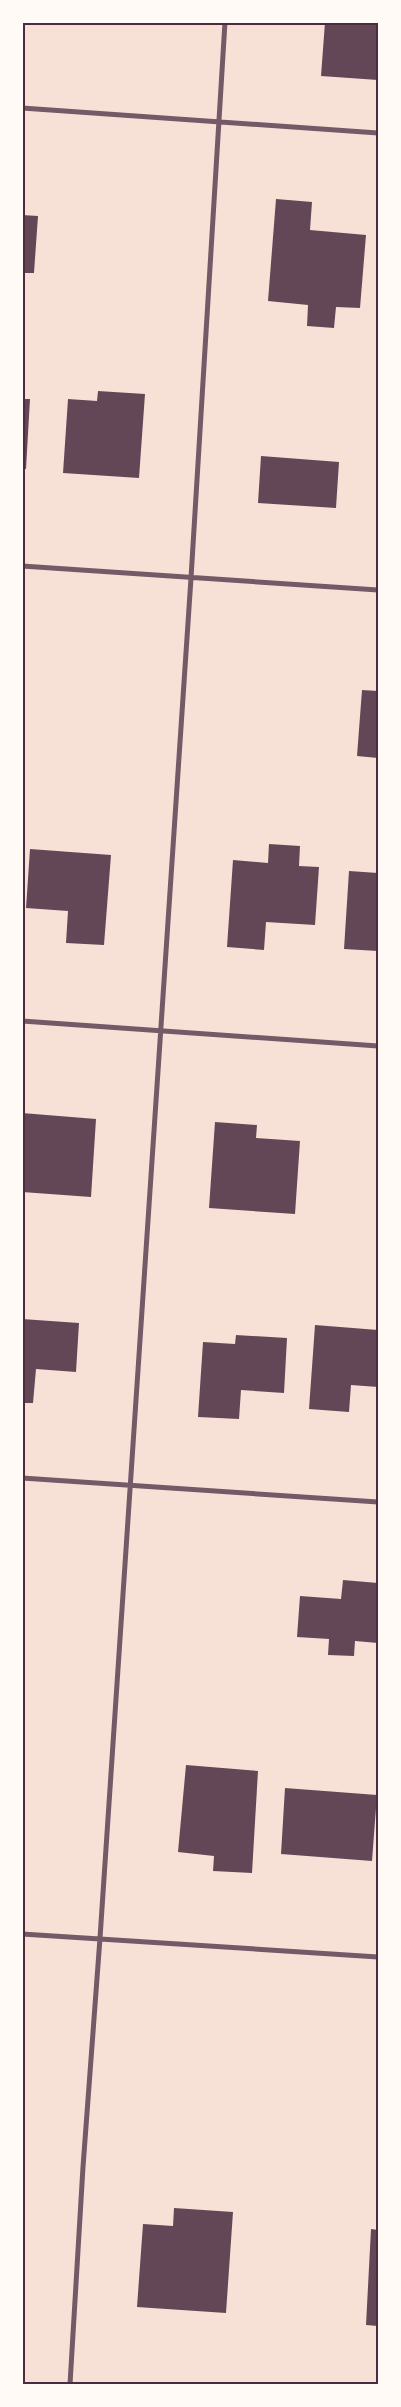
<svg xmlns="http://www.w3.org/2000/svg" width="401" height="2407" viewBox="0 0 401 2407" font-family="Raleway,sans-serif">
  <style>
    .building { fill: #644757 }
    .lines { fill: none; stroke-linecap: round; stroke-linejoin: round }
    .minor { stroke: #755966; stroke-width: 5 }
    .neatline { fill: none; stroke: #4a2c40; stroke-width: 2 }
  </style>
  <rect width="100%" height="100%" fill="#f7e1d7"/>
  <path class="building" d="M325,22H378V80L321,76Z
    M276,199L312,202L310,230L366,235L360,308L336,307L334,328L307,326L308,305L268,301Z
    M22,215L38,216L34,273H22Z
    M98,391L145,394L139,478L63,473L68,399L97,401Z
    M22,399H30L26,469H22Z
    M261,456L339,462L336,508L258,503Z
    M362,690L378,691V758L357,756Z
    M269,844L300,846L299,866L319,867L315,925L266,922L264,950L227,947L233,860L268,863Z
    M30,849L111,855L104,945L66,943L68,911L26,908Z
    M349,871L378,873V951L344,949Z
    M22,1113L96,1119L91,1197L22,1192Z
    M215,1122L257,1125L256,1138L300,1141L295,1214L209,1208Z
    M22,1319L79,1323L76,1372L36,1369L33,1403H22Z
    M315,1325L378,1330V1387L351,1385L349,1412L309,1409Z
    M236,1335L287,1338L284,1393L241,1390L239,1419L198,1417L203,1342L235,1344Z
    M343,1580L378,1583V1643L355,1641L354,1656L328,1655L329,1639L297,1637L300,1596L341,1599Z
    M186,1765L258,1771L252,1873L213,1871L214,1856L178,1852Z
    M285,1788L377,1795L372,1861L281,1854Z
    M174,2208L233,2212L226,2313L137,2307L143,2224L173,2226Z
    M371,2229L378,2230V2326L366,2325Z"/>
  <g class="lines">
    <path class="minor" d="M22,108L378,133
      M22,566L378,590
      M22,1021L378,1046
      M22,1478L378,1502
      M22,1934L378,1957
      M70,2384L83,2167L100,1938L191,578L225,22"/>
  </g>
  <rect width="401" height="2407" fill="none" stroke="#fffaf5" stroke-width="48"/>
  <rect x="24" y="24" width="353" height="2359" class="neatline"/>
</svg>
